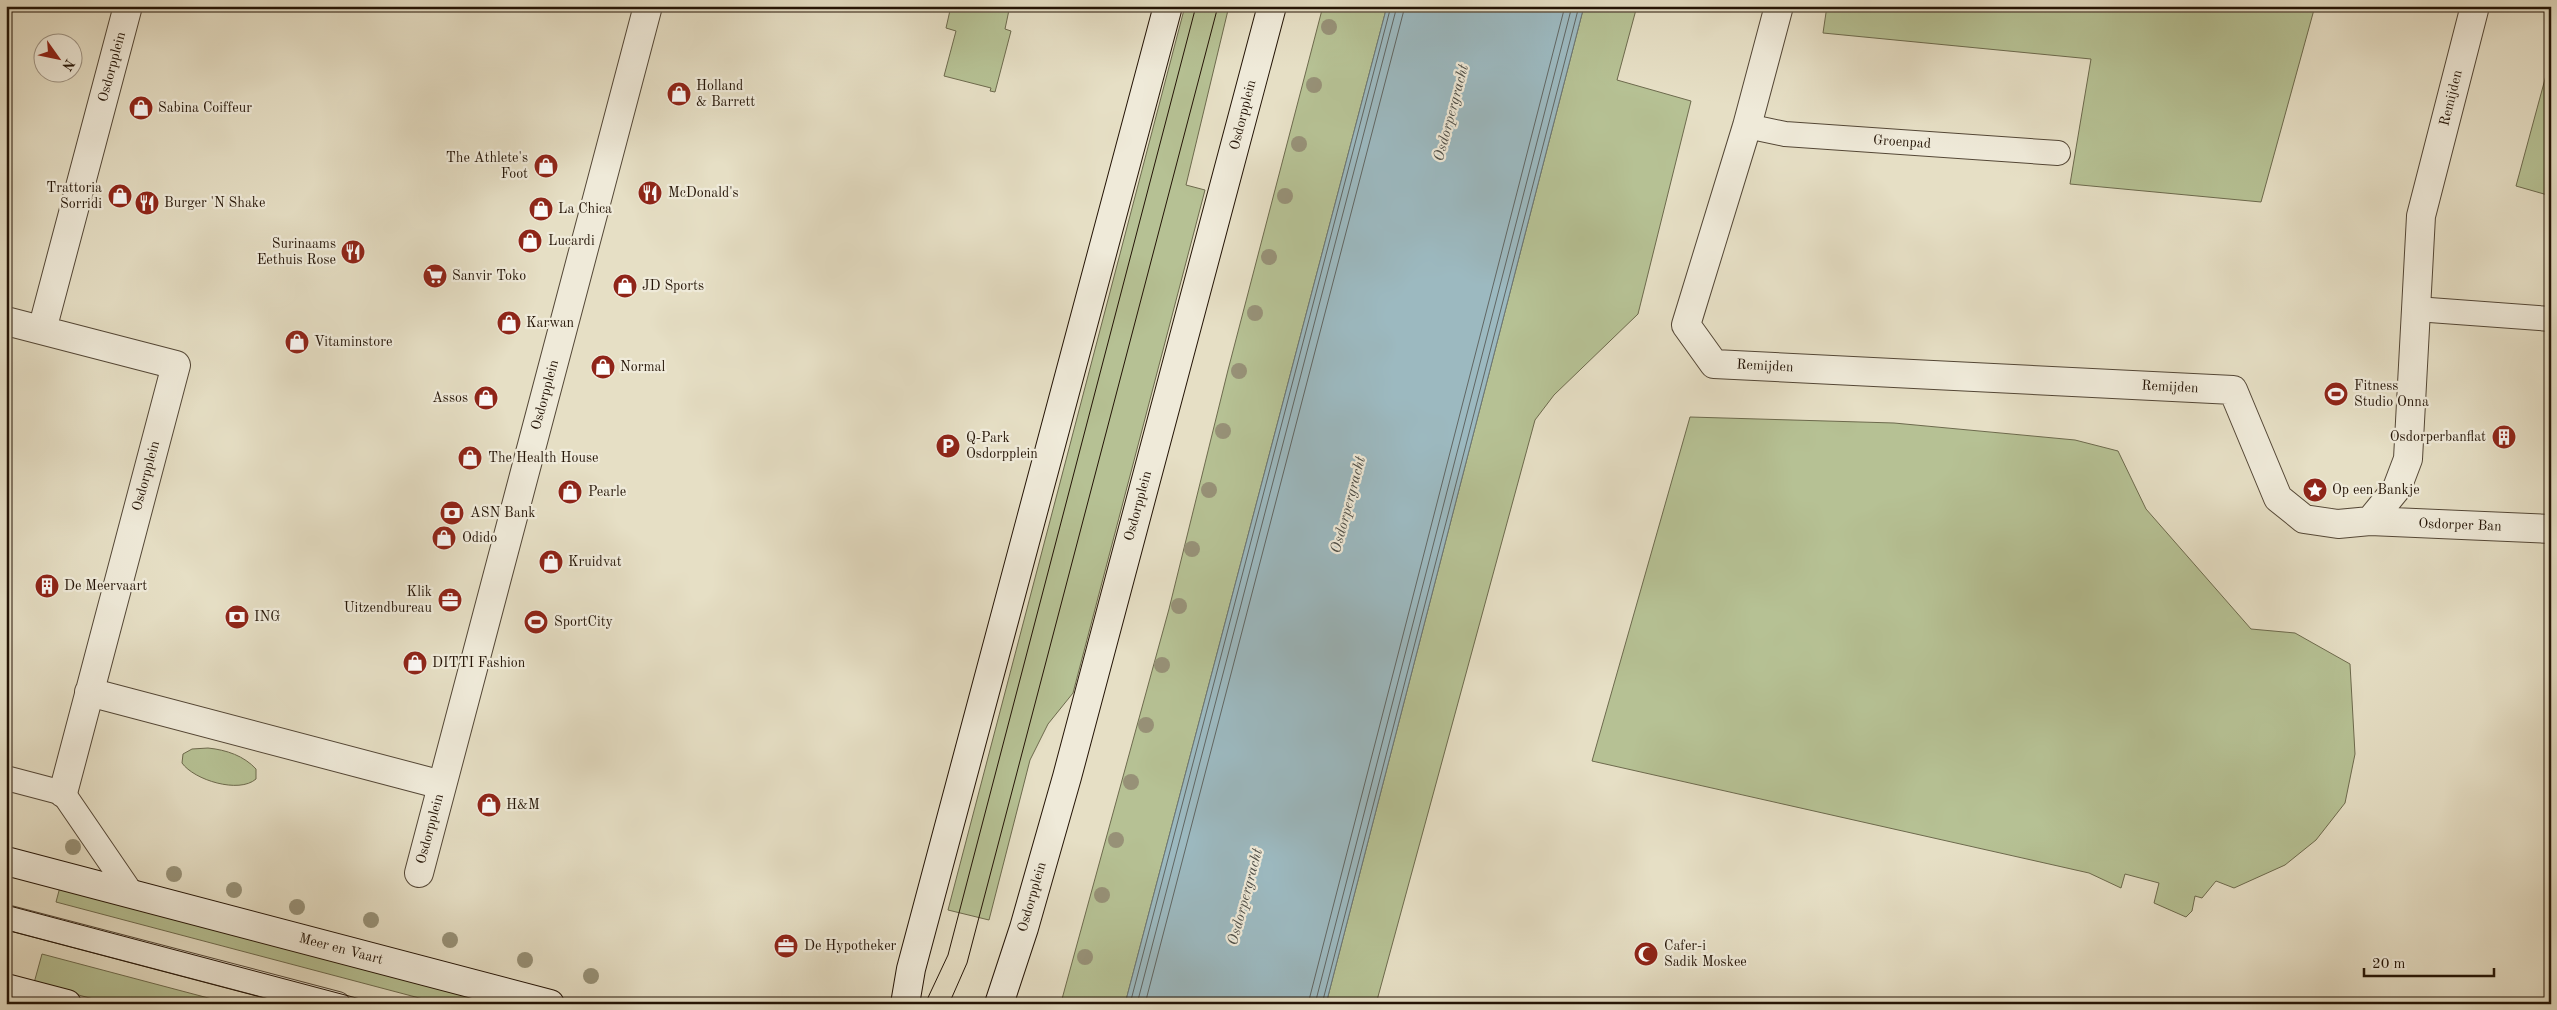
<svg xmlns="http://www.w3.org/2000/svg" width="2557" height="1010" viewBox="0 0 2557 1010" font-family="'Old Standard TT',serif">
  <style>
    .green { fill: #b6c194; stroke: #6d6a4d }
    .water { fill: #9cb9c0; stroke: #6c7776 }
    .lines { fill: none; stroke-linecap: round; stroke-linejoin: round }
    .shore { stroke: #606663; stroke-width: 1 }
    .lane-casing { stroke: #544736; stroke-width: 26 }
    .street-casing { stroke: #544736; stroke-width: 30 }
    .secondary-casing { stroke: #241406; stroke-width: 30 }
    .lane { stroke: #efead9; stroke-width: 24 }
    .street { stroke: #efead9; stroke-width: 28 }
    .secondary { stroke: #efead9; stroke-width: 28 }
    .tram { stroke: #241406; stroke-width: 1 }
    .tree { fill: #979177 }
    .labels { text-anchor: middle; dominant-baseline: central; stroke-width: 4.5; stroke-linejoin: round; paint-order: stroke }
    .street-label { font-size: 14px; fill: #241406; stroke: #efead9 }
    .poi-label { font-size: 14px; fill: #241406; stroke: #efead9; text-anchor: start }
    .water-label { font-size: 15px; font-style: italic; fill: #4e4e47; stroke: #efead9 }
  </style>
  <rect width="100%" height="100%" fill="#e6dfc5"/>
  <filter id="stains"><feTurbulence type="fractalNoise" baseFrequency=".004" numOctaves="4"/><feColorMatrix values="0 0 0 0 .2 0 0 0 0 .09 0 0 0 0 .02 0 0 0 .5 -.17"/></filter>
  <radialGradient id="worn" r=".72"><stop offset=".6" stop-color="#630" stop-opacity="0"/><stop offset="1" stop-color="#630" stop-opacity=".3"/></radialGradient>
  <path class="green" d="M951,6H1005L1004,9L1009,10L1005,29L1011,31L995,92L990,91L991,88L944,76L956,31L946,28Z
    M1185,6H1229L1186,185L1205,190L1073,693L1048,724L1030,760L989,920L948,910Z
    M1323,6H1387L1125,1004H1079L1062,999L1169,609L1228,370Z
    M1584,6H1637L1617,80L1691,101L1638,314L1554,395L1535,420L1376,1004H1326Z
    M1827,6H2315L2261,202L2070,184L2091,59L1823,33Z
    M2551,57V196L2516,186Z
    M1690,417L1894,423L2075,440L2118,451L2146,509L2251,629L2295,633L2350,664L2355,754L2345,803L2316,840L2285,865L2234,888L2216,881L2202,898L2195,896L2192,911L2186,917L2154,903L2159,883L2125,874L2121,888L2089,873L1592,761Z
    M208,748C227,750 244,756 256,769V779C239,794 194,780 182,763L183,754L192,749Z
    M60,887L501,1004H442L56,902Z
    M42,954L231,1004H112L34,983Z"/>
  <path class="water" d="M1387,6H1584L1326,1004H1125Z"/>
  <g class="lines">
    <path class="shore" d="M1130,1004L1391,6
      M1137,1004L1397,6
      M1145,1004L1405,6
      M1308,1004L1565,6
      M1315,1004L1572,6
      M1322,1004L1579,6"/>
    <defs>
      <path id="lane" d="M1747,126L1785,134L2058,153
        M2416,309L2551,319
        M6,778L63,793L132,894
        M6,917L338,1004"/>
      <path id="street" d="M1779,6L1747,126L1686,325L1714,364L2233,390L2278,498L2304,519L2338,524L2370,521L2551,529
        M6,321L176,365L63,793
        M42,330L128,6
        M2370,521L2397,488L2408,459L2421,216L2475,6
        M89,692L442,785
        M419,873L648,6"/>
      <path id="secondary" d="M6,861L550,1004
        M6,988L67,1004
        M905,1004L911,969L1168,6
        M999,1004L1024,928L1067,777L1272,6"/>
    </defs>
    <use href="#lane" class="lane-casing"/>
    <use href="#street" class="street-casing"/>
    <use href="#secondary" class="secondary-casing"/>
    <use href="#lane" class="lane"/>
    <use href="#street" class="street"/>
    <use href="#secondary" class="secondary"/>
    <path class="tram" d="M6,905L379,1004
      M6,930L287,1004
      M925,1004L948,955L1196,6
      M949,1004L967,963L1218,6"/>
  </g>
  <g class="tree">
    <circle cx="1329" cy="27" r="8"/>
    <circle cx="1314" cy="85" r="8"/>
    <circle cx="1299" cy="144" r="8"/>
    <circle cx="1285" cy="196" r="8"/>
    <circle cx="1269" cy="257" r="8"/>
    <circle cx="1255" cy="313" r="8"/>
    <circle cx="1239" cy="371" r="8"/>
    <circle cx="1223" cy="431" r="8"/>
    <circle cx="1209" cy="490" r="8"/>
    <circle cx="1192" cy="549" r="8"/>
    <circle cx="1179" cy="606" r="8"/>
    <circle cx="1162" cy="665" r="8"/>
    <circle cx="1146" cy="725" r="8"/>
    <circle cx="1131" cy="782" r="8"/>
    <circle cx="1116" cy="840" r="8"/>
    <circle cx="73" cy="847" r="8"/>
    <circle cx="174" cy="874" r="8"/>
    <circle cx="234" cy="890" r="8"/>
    <circle cx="1102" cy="895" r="8"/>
    <circle cx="297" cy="907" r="8"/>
    <circle cx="371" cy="920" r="8"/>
    <circle cx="450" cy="940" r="8"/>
    <circle cx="1085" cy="957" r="8"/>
    <circle cx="525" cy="960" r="8"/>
    <circle cx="591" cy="976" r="8"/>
  </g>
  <defs>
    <symbol id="shop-disc" viewBox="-11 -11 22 22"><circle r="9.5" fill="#8f2418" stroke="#efead9"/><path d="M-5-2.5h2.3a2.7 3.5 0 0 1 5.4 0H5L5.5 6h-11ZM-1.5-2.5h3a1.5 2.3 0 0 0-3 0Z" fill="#fff"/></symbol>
    <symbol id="restaurant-disc" viewBox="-11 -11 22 22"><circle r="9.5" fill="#8f2418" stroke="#efead9"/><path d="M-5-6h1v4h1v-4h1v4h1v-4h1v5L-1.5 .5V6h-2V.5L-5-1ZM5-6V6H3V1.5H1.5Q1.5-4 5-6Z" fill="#fff"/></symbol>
    <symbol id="supermarket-disc" viewBox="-11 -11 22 22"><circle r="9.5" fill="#8f2418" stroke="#efead9"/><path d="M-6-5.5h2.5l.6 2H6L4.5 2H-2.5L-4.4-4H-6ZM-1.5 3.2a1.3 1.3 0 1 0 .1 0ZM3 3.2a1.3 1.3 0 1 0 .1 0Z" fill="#fff"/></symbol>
    <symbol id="stadium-disc" viewBox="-11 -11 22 22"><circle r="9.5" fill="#8f2418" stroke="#efead9"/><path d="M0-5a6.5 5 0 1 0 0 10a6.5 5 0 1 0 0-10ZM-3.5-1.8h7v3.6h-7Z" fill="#fff"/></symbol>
    <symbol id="building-disc" viewBox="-11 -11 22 22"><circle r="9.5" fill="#8f2418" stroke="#efead9"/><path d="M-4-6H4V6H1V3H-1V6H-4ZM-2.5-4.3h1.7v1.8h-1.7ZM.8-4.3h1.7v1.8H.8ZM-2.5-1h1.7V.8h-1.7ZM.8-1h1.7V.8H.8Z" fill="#fff"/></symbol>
    <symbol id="parking-disc" viewBox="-11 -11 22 22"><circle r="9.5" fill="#8f2418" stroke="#efead9"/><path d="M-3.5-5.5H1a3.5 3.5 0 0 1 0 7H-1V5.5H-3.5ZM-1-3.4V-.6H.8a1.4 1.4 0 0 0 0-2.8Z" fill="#fff"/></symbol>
    <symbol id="sight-disc" viewBox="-11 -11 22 22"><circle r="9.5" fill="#8f2418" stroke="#efead9"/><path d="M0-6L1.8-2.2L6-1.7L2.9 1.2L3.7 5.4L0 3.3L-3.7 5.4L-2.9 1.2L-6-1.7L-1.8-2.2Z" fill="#fff"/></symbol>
    <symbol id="bank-disc" viewBox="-11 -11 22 22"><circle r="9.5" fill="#8f2418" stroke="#efead9"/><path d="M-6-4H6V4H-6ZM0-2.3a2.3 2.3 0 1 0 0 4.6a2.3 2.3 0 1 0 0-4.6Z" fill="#fff"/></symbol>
    <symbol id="office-disc" viewBox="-11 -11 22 22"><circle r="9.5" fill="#8f2418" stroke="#efead9"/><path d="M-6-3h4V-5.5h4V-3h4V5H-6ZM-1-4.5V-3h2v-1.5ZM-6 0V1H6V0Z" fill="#fff"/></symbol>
    <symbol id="mosque-disc" viewBox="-11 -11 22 22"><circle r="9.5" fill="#8f2418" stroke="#efead9"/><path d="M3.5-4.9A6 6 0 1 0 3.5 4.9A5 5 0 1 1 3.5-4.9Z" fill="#fff"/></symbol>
  </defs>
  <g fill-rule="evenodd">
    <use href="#shop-disc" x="665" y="80" width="28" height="28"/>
    <use href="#shop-disc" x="127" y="94" width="28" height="28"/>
    <use href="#shop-disc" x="532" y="152" width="28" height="28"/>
    <use href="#restaurant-disc" x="636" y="179" width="28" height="28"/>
    <use href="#shop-disc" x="106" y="182" width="28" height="28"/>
    <use href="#restaurant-disc" x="133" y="189" width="28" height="28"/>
    <use href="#shop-disc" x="527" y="195" width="28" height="28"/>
    <use href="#shop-disc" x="516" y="227" width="28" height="28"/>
    <use href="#restaurant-disc" x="339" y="238" width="28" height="28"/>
    <use href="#supermarket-disc" x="421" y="262" width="28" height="28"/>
    <use href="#shop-disc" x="611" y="272" width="28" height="28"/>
    <use href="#shop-disc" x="495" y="309" width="28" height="28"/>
    <use href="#shop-disc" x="283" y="328" width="28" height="28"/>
    <use href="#shop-disc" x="589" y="353" width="28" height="28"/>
    <use href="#stadium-disc" x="2322" y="380" width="28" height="28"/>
    <use href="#shop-disc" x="472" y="384" width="28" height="28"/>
    <use href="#building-disc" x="2490" y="423" width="28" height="28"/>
    <use href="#parking-disc" x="934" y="432" width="28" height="28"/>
    <use href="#shop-disc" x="456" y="444" width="28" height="28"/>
    <use href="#sight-disc" x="2301" y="476" width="28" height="28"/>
    <use href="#shop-disc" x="556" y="478" width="28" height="28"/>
    <use href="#bank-disc" x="438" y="499" width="28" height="28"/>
    <use href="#shop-disc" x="430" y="524" width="28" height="28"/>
    <use href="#shop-disc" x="537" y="548" width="28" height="28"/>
    <use href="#building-disc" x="33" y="572" width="28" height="28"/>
    <use href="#office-disc" x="436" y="586" width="28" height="28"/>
    <use href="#bank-disc" x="223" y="603" width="28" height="28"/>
    <use href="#stadium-disc" x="522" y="608" width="28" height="28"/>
    <use href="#shop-disc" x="401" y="649" width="28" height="28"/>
    <use href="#shop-disc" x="475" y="791" width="28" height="28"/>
    <use href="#office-disc" x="772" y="932" width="28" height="28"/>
    <use href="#mosque-disc" x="1632" y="940" width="28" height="28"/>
  </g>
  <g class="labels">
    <g class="street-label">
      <text transform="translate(112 67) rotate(-75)">Osdorpplein</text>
      <text transform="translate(2451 98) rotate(-76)">Remijden</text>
      <text transform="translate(1243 115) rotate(-76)">Osdorpplein</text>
      <text transform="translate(1902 142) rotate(4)">Groenpad</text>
      <text transform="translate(1765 366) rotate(3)">Remijden</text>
      <text transform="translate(2170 387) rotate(3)">Remijden</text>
      <text transform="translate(545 395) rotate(-75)">Osdorpplein</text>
      <text transform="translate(146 476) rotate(-75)">Osdorpplein</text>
      <text transform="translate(1138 506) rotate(-75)">Osdorpplein</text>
      <text transform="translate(2460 525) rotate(2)">Osdorper Ban</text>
      <text transform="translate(430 829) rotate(-75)">Osdorpplein</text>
      <text transform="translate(1032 897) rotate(-74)">Osdorpplein</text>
      <text transform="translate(341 949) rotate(15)">Meer en Vaart</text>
    </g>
    <g class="poi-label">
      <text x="696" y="86">Holland<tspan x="696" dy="16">&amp; Barrett</tspan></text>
      <text x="158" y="108">Sabina Coiffeur</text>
      <text x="528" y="158" text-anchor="end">The Athlete's<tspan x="528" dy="16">Foot</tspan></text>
      <text x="102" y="188" text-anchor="end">Trattoria<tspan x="102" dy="16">Sorridi</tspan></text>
      <text x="668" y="193">McDonald's</text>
      <text x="164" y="203">Burger 'N Shake</text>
      <text x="558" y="209">La Chica</text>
      <text x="548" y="241">Lucardi</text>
      <text x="336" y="244" text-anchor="end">Surinaams<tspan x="336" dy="16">Eethuis Rose</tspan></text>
      <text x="452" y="276">Sanvir Toko</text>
      <text x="642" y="286">JD Sports</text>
      <text x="526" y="323">Karwan</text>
      <text x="314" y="342">Vitaminstore</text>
      <text x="620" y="367">Normal</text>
      <text x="2354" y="386">Fitness<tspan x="2354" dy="16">Studio Onna</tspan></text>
      <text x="468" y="398" text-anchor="end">Assos</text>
      <text x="2486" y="437" text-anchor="end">Osdorperbanflat</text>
      <text x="966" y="438">Q-Park<tspan x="966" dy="16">Osdorpplein</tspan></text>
      <text x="488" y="458">The Health House</text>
      <text x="2332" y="490">Op een Bankje</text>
      <text x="588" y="492">Pearle</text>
      <text x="470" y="513">ASN Bank</text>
      <text x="462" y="538">Odido</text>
      <text x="568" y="562">Kruidvat</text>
      <text x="64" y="586">De Meervaart</text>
      <text x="432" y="592" text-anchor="end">Klik<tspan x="432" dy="16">Uitzendbureau</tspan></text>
      <text x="254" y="617">ING</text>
      <text x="554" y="622">SportCity</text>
      <text x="432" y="663">DITTI Fashion</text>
      <text x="506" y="805">H&amp;M</text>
      <text x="804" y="946">De Hypotheker</text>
      <text x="1664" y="946">Cafer-i<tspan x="1664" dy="16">Sadik Moskee</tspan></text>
    </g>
    <g class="water-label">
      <text transform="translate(1452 113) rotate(-75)">Osdorpergracht</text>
      <text transform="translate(1349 505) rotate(-75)">Osdorpergracht</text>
      <text transform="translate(1246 897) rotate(-75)">Osdorpergracht</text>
    </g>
  </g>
  <rect width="2557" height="1010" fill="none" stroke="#e6dfc5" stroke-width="25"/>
  <rect x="8" y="8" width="2542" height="995" fill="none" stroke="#241406" stroke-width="2.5"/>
  <rect x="12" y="12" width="2532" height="985" fill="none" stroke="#241406"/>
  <g transform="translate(58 58) rotate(123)"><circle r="24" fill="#efead9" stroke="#9e9485"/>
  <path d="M0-4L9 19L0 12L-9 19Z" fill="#8f2418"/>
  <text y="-8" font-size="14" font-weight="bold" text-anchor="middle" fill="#241406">N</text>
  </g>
  <path d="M2364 968v8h130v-8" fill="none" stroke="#241406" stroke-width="2.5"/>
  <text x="2372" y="968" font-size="15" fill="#241406" stroke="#efead9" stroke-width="4" paint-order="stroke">20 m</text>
  <rect width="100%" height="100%" filter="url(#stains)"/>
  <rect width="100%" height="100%" fill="url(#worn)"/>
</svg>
